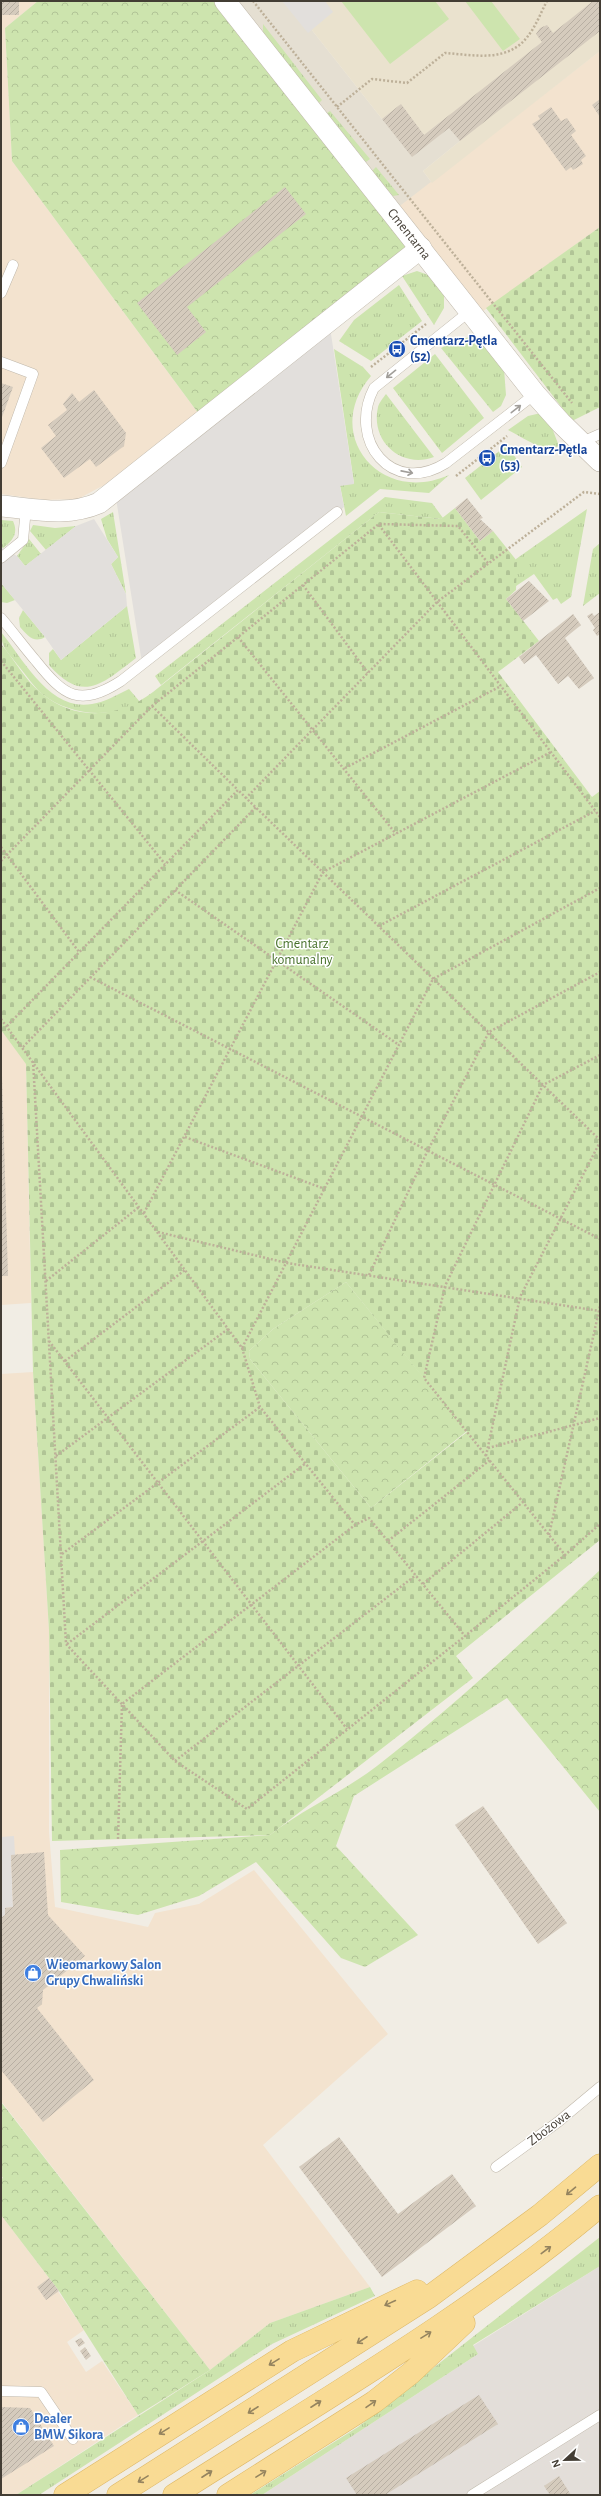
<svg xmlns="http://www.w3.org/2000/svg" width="601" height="2496" viewBox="0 0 601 2496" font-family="'Alegreya Sans',sans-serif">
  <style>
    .residential { fill: #e5dfd2 }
    .commercial { fill: #f3e3cf }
    .industrial { fill: #e3ded9 }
    .education { fill: #eae2ce }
    .grass { fill: url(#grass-tufts) }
    .forest { fill: url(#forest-crowns) }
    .cemetery { fill: url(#cemetery-stones); fill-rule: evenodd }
    .pitch { fill: #cde4ae }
    .parking { fill: #e2dfdc }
    .building { fill: url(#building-hatch) }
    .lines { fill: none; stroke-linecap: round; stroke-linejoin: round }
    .lane-casing { stroke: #bfb7aa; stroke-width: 11 }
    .street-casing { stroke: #bfb7aa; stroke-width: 22 }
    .primary-casing { stroke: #ddb765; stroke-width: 23 }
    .path { stroke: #bdb099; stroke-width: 2.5; stroke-dasharray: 2 2; stroke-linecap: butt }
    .lane { stroke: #fff; stroke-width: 10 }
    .street { stroke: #fff; stroke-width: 21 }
    .primary { stroke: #f9db94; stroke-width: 22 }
    .oneway { stroke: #a19e9a }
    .oneway2 { stroke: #95845f }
    .labels { text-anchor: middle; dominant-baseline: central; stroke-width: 3; stroke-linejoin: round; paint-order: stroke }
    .street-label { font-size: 14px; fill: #433d34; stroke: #fff }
    .transit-label { font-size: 14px; font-weight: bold; fill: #164399; stroke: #fff; text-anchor: start }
    .park-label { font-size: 14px; fill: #47712b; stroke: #fff }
    .shop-label { font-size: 14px; font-weight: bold; fill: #366cbe; stroke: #fff; text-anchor: start }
  </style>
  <defs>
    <pattern id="grass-tufts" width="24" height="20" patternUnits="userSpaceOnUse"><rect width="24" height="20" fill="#cde4ae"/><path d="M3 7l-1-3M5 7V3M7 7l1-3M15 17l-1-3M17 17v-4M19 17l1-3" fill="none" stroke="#b1c496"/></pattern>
    <pattern id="forest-crowns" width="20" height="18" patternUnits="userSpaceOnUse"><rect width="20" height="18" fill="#cde4ae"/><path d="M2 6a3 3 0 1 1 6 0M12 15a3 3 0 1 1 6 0" fill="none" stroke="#b1c496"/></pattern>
    <pattern id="cemetery-stones" width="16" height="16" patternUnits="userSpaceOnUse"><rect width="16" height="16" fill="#cde4ae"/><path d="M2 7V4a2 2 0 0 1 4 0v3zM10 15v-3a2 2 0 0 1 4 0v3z" fill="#b1c496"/></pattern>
    <pattern id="building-hatch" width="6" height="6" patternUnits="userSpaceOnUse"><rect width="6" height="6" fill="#d5cbbd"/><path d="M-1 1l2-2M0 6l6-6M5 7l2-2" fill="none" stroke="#b8afa3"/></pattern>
  </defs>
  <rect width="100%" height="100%" fill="#f1ede4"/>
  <path class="residential" d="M225,1H289L382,119L401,104L443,120L460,141L423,171L432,183L392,212Z"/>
  <path class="commercial" d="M1,1H38L5,28L12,161L198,413L121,476L78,499L44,500L1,494Z
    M600,51V227L475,317L392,212Z
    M1,1030L26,1063L31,1303L1,1305Z
    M33,1372L49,1630V1832L55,1907L148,1927L155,1913L199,1904L254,1870L388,2034L263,2145L370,2287L270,2323L210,2370L1,2101V1374Z
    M1,2215L49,2278L84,2330L67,2342L86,2372L102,2361L138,2415L16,2495H1Z"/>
  <path class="industrial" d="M600,2266V2495H262L478,2354L473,2346Z"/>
  <path class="education" d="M289,1H600V51L432,183L423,171L460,141L443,120L424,135L401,105L382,119Z"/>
  <path class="grass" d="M263,24L322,100L319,103L263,34Z
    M330,111L370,159L366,162L327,113Z
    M376,167L399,195L393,196L372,171Z
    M417,271L434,277L444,289V308L434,325L402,276Z
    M399,285L422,321L371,361L339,341L354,320Z
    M471,337L479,339L504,369L506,395L501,406L493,412L441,348L460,339Z
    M334,349L363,367L371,376C321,434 380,506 449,475L429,493L380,489L346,516L340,485L354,483Z
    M435,354L484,418L442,453L393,388Z
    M386,394L434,457C402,469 370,442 378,407C379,403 383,398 386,394Z
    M541,413L552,428L559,446C542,453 523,437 508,430L528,416Z
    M507,445L522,467L481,500L465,478Z
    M385,497L432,503L443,518L441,519L379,512L161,685L155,676Z
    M587,509L571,597L561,604L557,598L553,600L534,574L516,586V559Z
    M113,512L126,594L111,564L118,557L107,539L101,519Z
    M1,520L13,521C19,534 12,541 2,549Z
    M33,525L55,528L76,526L46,550L30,531Z
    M29,539L41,554L25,566L17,556Z
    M600,543V593L583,606L593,549Z
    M1,583L15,600L7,603L1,602Z
    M127,606L136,658C102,684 83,704 49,665V653L53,649L61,660Z
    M23,610L45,637C34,644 27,635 20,627L19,618Z
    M1,632C23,659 50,712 92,704C105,702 117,695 129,689L140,702C110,720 69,715 42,694C34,687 27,676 20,668C10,654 1,649 1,632Z
    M600,2237V2266L473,2345L478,2354L262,2495H250L358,2427Z
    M370,2287L375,2296L272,2344L39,2495H16L210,2370L270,2323Z"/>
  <path class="forest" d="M38,1H225L421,248L204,421L12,161L5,28Z
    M346,1282L467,1431L371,1508L250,1359L249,1351L273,1329Z
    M600,1570V1812L507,1698L354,1796L336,1846L418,1935L365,1967L341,1958L256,1862L199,1896L138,1915L61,1902L60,1850L270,1835C303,1809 343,1792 377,1766C455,1705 527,1638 600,1570Z
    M1,2102L210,2370L138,2415L59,2291L1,2215V2179L3,2178L1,2175Z"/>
  <path class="cemetery" d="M600,227V407L572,421L486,308Z
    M455,508L480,541L493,531L517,561L516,590L506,599L539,641L498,672L592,797L600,791V1540L456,1656L473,1678L270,1835L52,1841L49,1630L33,1372L26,1064L1,1030V644C14,659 26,681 41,693C76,722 119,718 153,692L379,512L441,519ZM346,1282L467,1432L371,1508L250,1359L249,1351L273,1329Z"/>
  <path class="pitch" d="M341,1H435L449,19L390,64Z
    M465,1H491L520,39L503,51Z"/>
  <path class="parking" d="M282,1H325L333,12L308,33Z
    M329,321L354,484L340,486L344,507L142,663L115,492Z
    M94,519L118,557L111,564L126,594L127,606L61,660L45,637L1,583V547L17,556L25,566L76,526Z
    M14,1836L15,1855H11L13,1907L5,1908V1915L1,1918V1837Z"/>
  <path class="building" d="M1,1H19V15H1Z
    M593,1H600V31L460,141L449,128L412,157L382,119L401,104L424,135L542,42L536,34L540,28L547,25L553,33Z
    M600,99V117L592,105Z
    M551,107L561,121L567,118L576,131L571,135L586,156L581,160L583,164L573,170L571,167L566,171L532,124L540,119L538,116Z
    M285,187L306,214L187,307L206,332L177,355L137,303Z
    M1,383L13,387L1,420Z
    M94,390L126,433L124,446L96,467L90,459L64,478L41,448L56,436L48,425L67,410L63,404L72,393L79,402Z
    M467,498L483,518L480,519L493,531L480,541L455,508Z
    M529,581L549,601L523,621L506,599Z
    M600,612V634L597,636L593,630L595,628L587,616L592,613L594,616Z
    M573,614L581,625L565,638L594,678L579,689L568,676L558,684L536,655L524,664L519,657Z
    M1,1042L8,1276H1Z
    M483,1806L567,1923L538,1944L455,1825Z
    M44,1852L48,1915L85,1956L43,1990L42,2004L37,2008L94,2080L43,2122L1,2070V1918L5,1915V1908L13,1907L11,1855Z
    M339,2137L398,2214L452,2174L476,2206L382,2277L299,2167Z
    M49,2278L59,2291L46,2300L37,2287Z
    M81,2338L85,2343L79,2347L75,2341Z
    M85,2347L91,2356L86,2360L80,2351Z
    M479,2395L498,2424L385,2495H357L346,2478Z
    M1,2407L30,2408L54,2446L1,2479Z
    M559,2476L571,2495H550L544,2486Z"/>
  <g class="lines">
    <defs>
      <path id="lane" d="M1,293L13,265
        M470,311L374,388C347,440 392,497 446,463L535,394
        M1,362L33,374L1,463
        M582,442L600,434
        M1,558L23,540L26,508
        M1,618C13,632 24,647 36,661C64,696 79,708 121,681L337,512
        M496,2167L558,2122L600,2087
        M1,2391L41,2392L73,2439
        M472,2495L600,2415"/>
      <g id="street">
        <path id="s1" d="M225,1L535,394L561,423L600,461"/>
        <path d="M1,506C35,509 67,517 99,503L421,248"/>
      </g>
      <path id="primary" d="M65,2495L292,2351L417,2291
        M118,2495L429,2297L540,2215L600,2165
        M174,2495C318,2403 468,2317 600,2206
        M228,2495L374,2402L411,2373L464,2323"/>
    </defs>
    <use href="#lane" class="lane-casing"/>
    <use href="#street" class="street-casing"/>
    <use href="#primary" class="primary-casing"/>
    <path class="path" d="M253,1L572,403
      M337,107L372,79L407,83L445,53C474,55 508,63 528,36C536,26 541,12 547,1
      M371,367L426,324
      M456,476L507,436
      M600,494L584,492L437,602L246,798L600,1140
      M379,525L600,817
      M303,585L368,673
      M238,637L396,834
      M1,661L165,864
      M152,706L238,790
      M345,768L501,686
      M1,847L79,952
      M1,861L152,706L379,524L458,526L488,563
      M175,890L399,1045
      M379,926L595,811
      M90,977L600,1239
      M1,1019L242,1348L433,979L600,888
      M7,1026L238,790L246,798
      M23,1047L256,807
      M600,1055L543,1085L445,1286L424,1378L565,1555L600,1524
      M33,1061L66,1644L175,1761L247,1809L465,1636
      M185,1137L325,1189
      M144,1213L323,872L551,752
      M158,1232L287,1263L600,1311
      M369,1275L427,1152L489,1032L600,972
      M46,1281L139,1207
      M49,1341L347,1729
      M242,1348L260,1407L355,1525L369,1518L465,1636L565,1555
      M65,1361L185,1270
      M488,1448L600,1418
      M56,1456L228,1329
      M486,1456L520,1297L600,1142
      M549,1535L600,1306
      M388,1541L490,1460
      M62,1554L260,1407
      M423,1584L523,1502
      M67,1644L306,1463
      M175,1761L416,1575
      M118,1839L122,1704L355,1525"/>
    <use href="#lane" class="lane"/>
    <use href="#street" class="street"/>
    <use href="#primary" class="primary"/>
  </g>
  <defs><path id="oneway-shaft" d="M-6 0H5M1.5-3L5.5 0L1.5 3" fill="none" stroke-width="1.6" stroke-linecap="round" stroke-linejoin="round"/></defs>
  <g class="oneway">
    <use href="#oneway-shaft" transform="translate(391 374) rotate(141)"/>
    <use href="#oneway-shaft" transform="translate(516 409) rotate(-38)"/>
    <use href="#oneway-shaft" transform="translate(407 472) rotate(11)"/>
  </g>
  <g class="oneway2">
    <use href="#oneway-shaft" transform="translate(571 2191) rotate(140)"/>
    <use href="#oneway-shaft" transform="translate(546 2250) rotate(-37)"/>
    <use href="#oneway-shaft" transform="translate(390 2303) rotate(155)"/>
    <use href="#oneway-shaft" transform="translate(426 2335) rotate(-32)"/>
    <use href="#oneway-shaft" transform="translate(362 2340) rotate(147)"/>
    <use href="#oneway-shaft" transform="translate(274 2362) rotate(148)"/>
    <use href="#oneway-shaft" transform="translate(316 2404) rotate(-33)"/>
    <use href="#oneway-shaft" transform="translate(371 2404) rotate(-35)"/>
    <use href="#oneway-shaft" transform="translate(253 2410) rotate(147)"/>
    <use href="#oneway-shaft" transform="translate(164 2431) rotate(148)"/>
    <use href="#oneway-shaft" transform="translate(207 2474) rotate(-33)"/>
    <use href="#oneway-shaft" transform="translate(261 2474) rotate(-32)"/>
    <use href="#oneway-shaft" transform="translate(143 2479) rotate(148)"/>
  </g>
  <defs>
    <symbol id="bus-disc" viewBox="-11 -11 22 22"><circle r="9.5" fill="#1a4fb4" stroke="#fff"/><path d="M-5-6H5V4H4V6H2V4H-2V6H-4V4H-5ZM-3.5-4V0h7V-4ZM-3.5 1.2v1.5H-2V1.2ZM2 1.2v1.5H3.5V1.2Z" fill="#fff"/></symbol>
    <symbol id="shop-disc" viewBox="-11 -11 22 22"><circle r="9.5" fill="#3f7fe0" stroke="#fff"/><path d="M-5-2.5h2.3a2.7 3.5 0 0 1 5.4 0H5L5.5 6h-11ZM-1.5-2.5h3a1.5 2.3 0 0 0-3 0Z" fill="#fff"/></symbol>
  </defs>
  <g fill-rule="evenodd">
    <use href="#bus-disc" x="387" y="339" width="20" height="20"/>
    <use href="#bus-disc" x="477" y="448" width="20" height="20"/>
    <use href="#shop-disc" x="23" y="1963" width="20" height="20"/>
    <use href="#shop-disc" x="11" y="2417" width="20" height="20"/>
  </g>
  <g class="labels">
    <g class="street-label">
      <text stroke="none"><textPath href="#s1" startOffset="297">Cmentarna</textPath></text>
      <text transform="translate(549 2128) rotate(-37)">Zbożowa</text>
    </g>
    <g class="transit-label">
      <text x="410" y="341">Cmentarz-Pętla<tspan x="410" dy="16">(52)</tspan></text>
      <text x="500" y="450">Cmentarz-Pętla<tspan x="500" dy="16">(53)</tspan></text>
    </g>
    <g class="park-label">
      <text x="302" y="944">Cmentarz<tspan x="302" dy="16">komunalny</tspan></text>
    </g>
    <g class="shop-label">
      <text x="46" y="1965">Wieomarkowy Salon<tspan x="46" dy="16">Grupy Chwaliński</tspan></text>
      <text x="34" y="2419">Dealer<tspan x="34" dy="16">BMW Sikora</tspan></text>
    </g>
  </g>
  <rect width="601" height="2496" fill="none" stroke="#433d34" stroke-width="4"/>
  <g transform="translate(565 2460) rotate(248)" stroke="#ffffff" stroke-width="3" paint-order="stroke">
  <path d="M0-3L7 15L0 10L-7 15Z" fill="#433d34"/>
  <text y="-6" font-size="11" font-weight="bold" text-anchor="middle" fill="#433d34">N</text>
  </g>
</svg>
